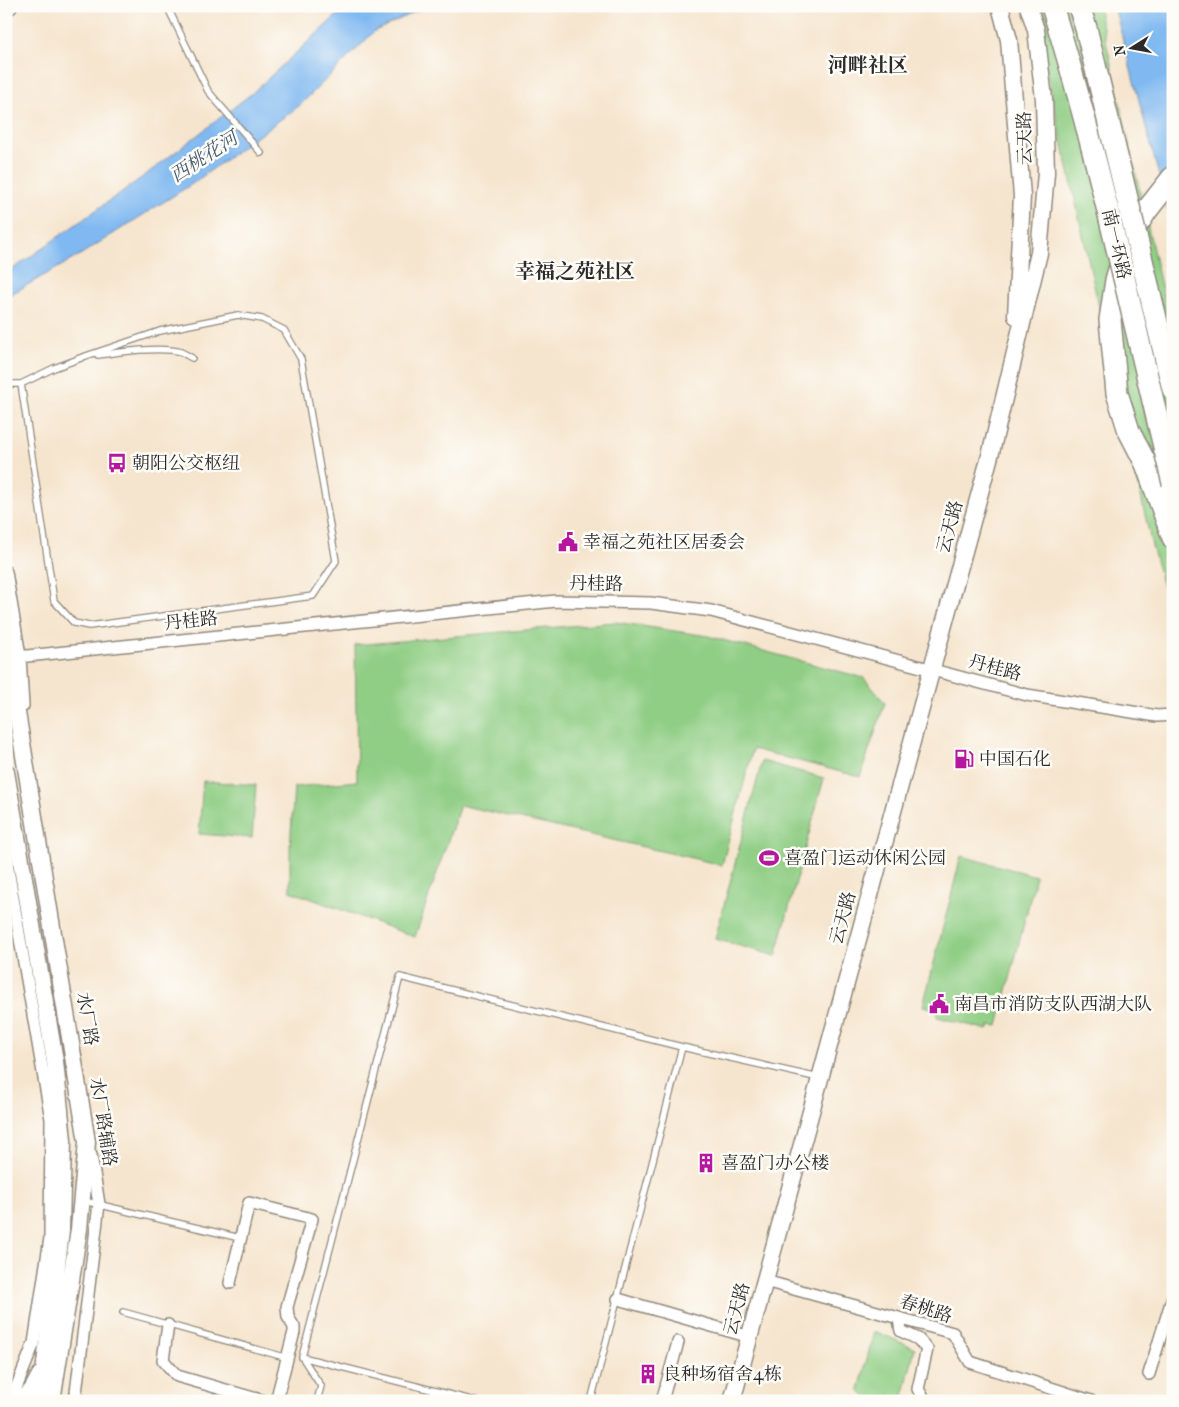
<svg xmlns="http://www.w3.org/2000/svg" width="1179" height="1407" viewBox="0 0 1179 1407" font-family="'IM FELL French Canon','Noto Serif SC',serif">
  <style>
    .green { fill: #90ce85; stroke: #5e7c58 }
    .water { fill: #80b9f1; stroke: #56728e }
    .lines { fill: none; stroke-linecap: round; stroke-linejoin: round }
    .lane-casing { stroke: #90887c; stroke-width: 8 }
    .street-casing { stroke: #90887c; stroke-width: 14 }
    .secondary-casing { stroke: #90887c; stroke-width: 19 }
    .highway-casing { stroke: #90887c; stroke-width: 24 }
    .lane { stroke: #fff; stroke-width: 5.5 }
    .street { stroke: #fff; stroke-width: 11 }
    .secondary { stroke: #fff; stroke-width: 16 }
    .highway { stroke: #fff; stroke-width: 21 }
    .highway-bridge-casing { stroke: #90887c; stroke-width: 24; stroke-linecap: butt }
    .highway-bridge { stroke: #fff; stroke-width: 21 }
    .labels { text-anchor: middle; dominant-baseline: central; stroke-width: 5; stroke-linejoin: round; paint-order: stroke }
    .street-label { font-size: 18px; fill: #2b2b2b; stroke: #fdfcf7 }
    .poi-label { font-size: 18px; fill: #2b2b2b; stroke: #fdfcf7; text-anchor: start }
    .water-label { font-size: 19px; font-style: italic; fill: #495d70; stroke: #fdfcf7 }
    .quarter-label { font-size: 20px; font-weight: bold; fill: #2b2b2b; stroke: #fdfcf7 }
  </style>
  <rect width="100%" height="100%" fill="#fdfcf7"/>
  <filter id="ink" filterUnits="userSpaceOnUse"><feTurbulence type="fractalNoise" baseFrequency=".02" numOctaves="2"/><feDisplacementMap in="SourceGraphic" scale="10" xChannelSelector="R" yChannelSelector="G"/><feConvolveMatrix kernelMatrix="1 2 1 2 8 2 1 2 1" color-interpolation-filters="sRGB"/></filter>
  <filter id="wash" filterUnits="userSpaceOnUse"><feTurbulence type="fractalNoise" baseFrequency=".0096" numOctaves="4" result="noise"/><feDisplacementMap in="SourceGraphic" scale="20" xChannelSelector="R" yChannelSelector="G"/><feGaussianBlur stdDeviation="1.12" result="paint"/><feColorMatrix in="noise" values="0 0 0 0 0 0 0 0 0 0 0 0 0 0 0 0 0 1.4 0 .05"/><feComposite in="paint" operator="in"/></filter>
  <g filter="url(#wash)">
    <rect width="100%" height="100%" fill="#f6e5ce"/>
    <path class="green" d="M1032,6H1098L1173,338V623L1151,542Z
      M615,622L708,636L864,678L885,703L860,777L753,749L722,865L460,805L415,937L290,891V848L294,787L357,781L355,645Z
      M762,761L824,778L776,956L715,939Z
      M203,781L256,785L252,838L199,834Z
      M961,856L1036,876L998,1026L990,1025L988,1030L937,1017L938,1010L923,1006Z
      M874,1331L915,1348L904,1393L909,1401H871L859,1390Z"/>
    <path class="water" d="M347,6H427L375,31L299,106L192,184L75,258L6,297V274L144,176L251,94Z
      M1114,6H1173V229Z"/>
  </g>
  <g filter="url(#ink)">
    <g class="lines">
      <defs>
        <path id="lane" d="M167,6L208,91L261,153
          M98,355C117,352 163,346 181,352C185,354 188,356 192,358
          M6,384H21L54,368L81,358
          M21,384L54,601L74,623L89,626L313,596L336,561L301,359L284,330L262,319L238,315L160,331L77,359
          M682,1047L819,1078
          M84,1201L240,1238
          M123,1312L288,1358
          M302,1357L475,1401
          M317,1401L321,1386L302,1357L400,977L682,1047L591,1401"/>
        <path id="street" d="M6,572L20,656L23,706
          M8,658L556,601L651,603L711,611L1027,695L1157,716L1173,715
          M6,858L51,1119L50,1238L34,1343L11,1401
          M765,1281L953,1333L970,1362L1091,1401
          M230,1283L249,1203L312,1219L287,1307L288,1317L294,1327V1332L276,1401
          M618,1299L750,1337
          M899,1319L901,1331L918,1339L927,1349L918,1389L925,1401
          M168,1325L163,1360L177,1376L264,1401
          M1149,1374L1173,1296
          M75,1401L99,1204L91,1155
          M662,1401L678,1342"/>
        <path id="secondary" d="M1000,6L1009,40L1022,196L1016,316
          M6,7L9,6
          M6,645L87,1142L79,1229L52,1401
          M6,772L55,1061L63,1140L61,1231L45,1364L39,1401
          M22,1401L32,1390L40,1375
          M732,1401L991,452L1039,253L1046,173L1044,99L1036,30L1028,6"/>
        <path id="highway" d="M1173,177L1147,210L1128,239L1116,280L1110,320L1117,393L1129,431L1146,464L1173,538"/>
      </defs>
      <use href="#lane" class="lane-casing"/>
      <use href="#street" class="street-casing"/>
      <use href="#secondary" class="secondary-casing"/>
      <use href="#highway" class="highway-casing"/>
      <use href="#lane" class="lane"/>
      <use href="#street" class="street"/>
      <use href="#secondary" class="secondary"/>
      <use href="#highway" class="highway"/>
      <defs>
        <path id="highway-bridge" d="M1052,6C1101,163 1133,324 1173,483
          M1079,6L1086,28L1173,389"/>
      </defs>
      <use href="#highway-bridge" class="highway-bridge-casing"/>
      <use href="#highway-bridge" class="highway-bridge"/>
    </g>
  </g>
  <defs>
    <symbol id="bus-bare" viewBox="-9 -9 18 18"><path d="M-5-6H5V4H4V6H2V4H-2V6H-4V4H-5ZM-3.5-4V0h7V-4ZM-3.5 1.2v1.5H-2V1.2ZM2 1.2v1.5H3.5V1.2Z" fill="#b5179e" stroke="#fdfcf7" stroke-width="2.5" paint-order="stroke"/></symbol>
    <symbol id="civic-bare" viewBox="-9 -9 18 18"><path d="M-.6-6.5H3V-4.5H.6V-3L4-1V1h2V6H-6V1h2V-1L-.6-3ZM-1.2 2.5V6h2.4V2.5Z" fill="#b5179e" stroke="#fdfcf7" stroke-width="2.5" paint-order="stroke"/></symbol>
    <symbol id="fuel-bare" viewBox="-9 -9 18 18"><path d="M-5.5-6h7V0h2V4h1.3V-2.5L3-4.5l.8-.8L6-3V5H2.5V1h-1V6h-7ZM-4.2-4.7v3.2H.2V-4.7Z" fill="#b5179e" stroke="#fdfcf7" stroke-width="2.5" paint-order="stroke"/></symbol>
    <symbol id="stadium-bare" viewBox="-9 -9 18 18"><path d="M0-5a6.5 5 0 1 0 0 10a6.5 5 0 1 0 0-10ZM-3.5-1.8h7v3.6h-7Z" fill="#b5179e" stroke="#fdfcf7" stroke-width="2.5" paint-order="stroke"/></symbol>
    <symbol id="building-bare" viewBox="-9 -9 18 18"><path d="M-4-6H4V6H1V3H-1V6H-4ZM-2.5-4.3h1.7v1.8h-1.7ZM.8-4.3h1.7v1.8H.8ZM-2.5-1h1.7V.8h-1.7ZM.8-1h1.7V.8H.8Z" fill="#b5179e" stroke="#fdfcf7" stroke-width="2.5" paint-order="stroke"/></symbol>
  </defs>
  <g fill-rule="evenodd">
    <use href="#bus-bare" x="103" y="449" width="28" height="28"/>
    <use href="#civic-bare" x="554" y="528" width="28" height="28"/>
    <use href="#fuel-bare" x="950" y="745" width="28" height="28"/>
    <use href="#stadium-bare" x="755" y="844" width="28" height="28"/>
    <use href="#civic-bare" x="925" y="990" width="28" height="28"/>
    <use href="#building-bare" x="692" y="1149" width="28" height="28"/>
    <use href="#building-bare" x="634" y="1360" width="28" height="28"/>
  </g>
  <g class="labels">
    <g class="street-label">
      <text transform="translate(1025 138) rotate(-91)">云天路</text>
      <text transform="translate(1116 244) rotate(77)">南一环路</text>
      <text transform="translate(950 527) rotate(-75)">云天路</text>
      <text transform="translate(596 584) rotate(1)">丹桂路</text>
      <text transform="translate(191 621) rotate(-6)">丹桂路</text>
      <text transform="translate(995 668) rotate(15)">丹桂路</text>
      <text transform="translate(843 918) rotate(-75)">云天路</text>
      <text transform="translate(87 1019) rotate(81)">水厂路</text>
      <text transform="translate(103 1122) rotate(81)">水厂路辅路</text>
      <text transform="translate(737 1309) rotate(-75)">云天路</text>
      <text transform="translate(926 1309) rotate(18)">春桃路</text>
    </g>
    <g class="poi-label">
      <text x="132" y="463">朝阳公交枢纽</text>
      <text x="583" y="542">幸福之苑社区居委会</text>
      <text x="979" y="759">中国石化</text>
      <text x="784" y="858">喜盈门运动休闲公园</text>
      <text x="954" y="1004">南昌市消防支队西湖大队</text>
      <text x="721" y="1163">喜盈门办公楼</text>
      <text x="663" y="1374">良种场宿舍4栋</text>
    </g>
    <g class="water-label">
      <text transform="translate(204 157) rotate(-33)">西桃花河</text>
    </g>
    <g class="quarter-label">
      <text x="868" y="65">河畔社区</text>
      <text x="575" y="271">幸福之苑社区</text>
    </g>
  </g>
  <rect width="1179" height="1407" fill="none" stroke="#fdfcf7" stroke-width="25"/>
  <g transform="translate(1132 48) rotate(259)" stroke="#fdfcf7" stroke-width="4" paint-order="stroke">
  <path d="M0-4L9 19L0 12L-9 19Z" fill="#2b2b2b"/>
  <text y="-8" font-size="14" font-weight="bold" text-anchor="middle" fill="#2b2b2b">N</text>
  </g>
</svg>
